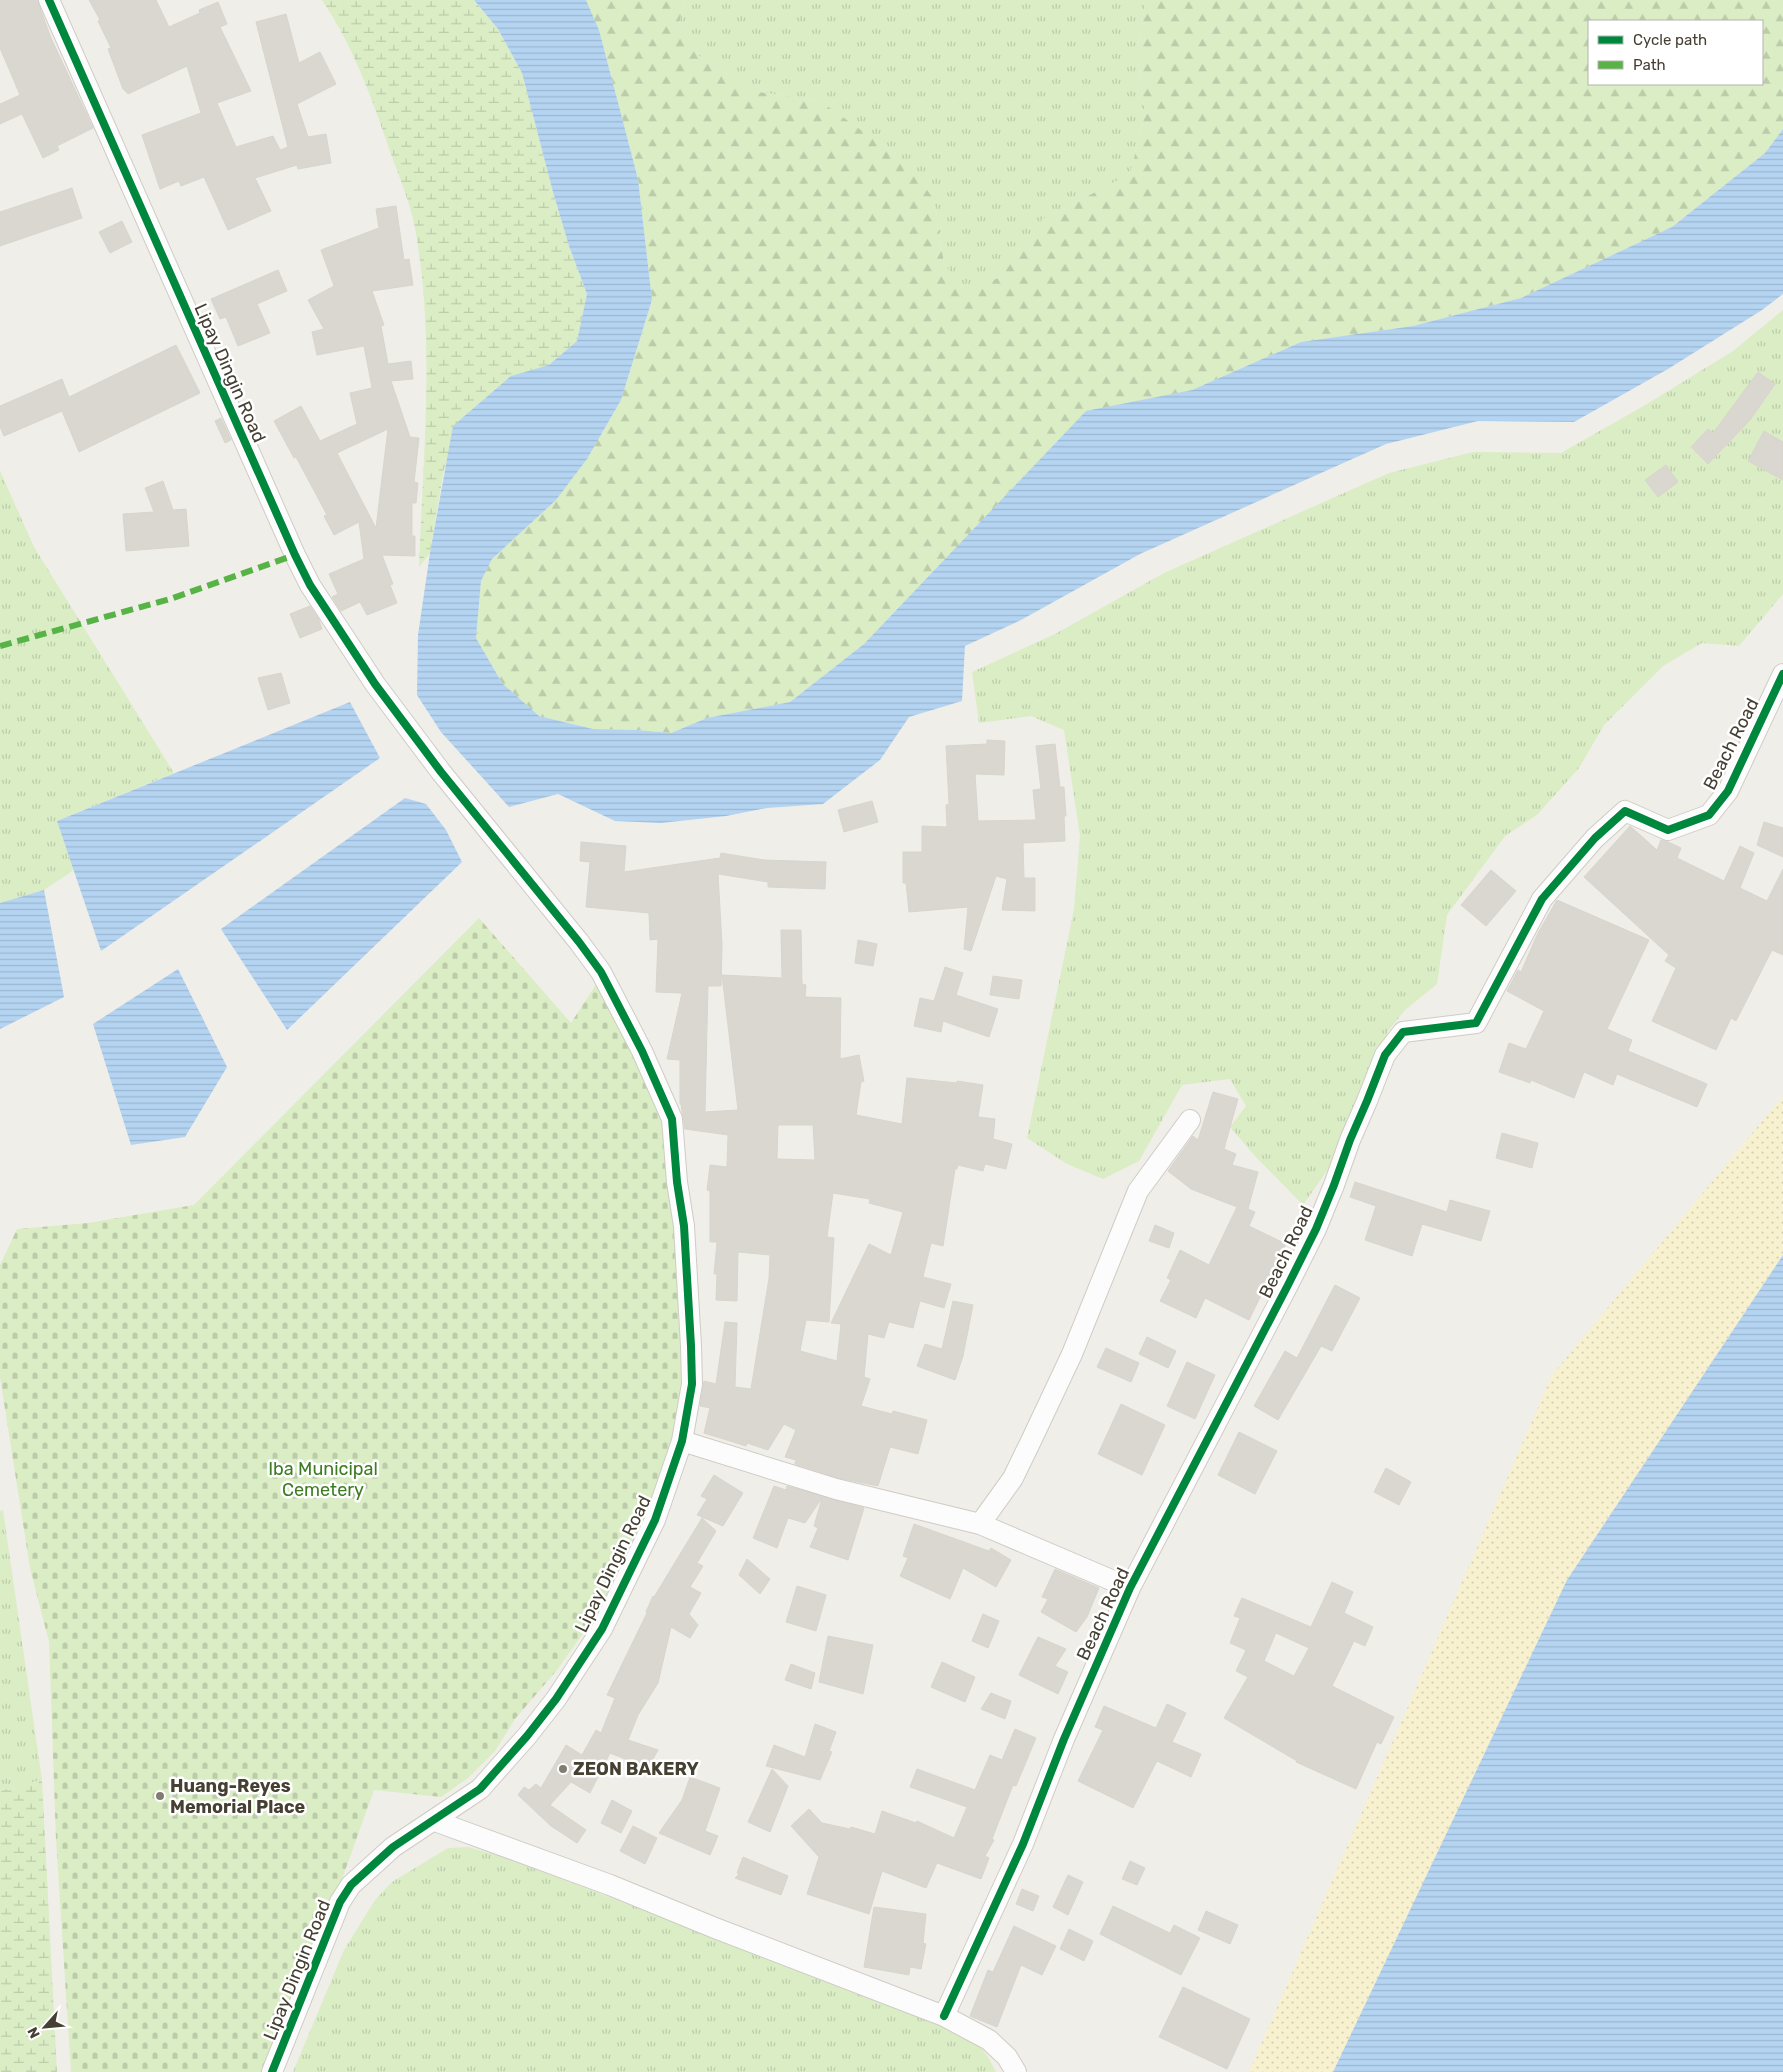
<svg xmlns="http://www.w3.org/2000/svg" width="1783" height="2072" viewBox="0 0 1783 2072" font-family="Rubik,sans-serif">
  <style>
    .grass { fill: url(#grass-tufts) }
    .forest { fill: url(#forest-firs); fill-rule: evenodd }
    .wetland { fill: url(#wetland-marsh) }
    .sand { fill: url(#sand-dots) }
    .cemetery { fill: url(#cemetery-stones) }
    .water { fill: url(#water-rules) }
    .building { fill: #d9d7d0; stroke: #d8d5cd; fill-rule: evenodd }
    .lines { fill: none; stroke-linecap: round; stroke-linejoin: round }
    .minor-casing { stroke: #ceccc5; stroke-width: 22 }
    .minor { stroke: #fdfcfc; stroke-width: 20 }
    .quiet { stroke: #57b346; stroke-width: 6; stroke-dasharray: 12 6; stroke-linecap: butt }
    .cycleway-casing { stroke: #fff; stroke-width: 11 }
    .cycleway { stroke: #00873e; stroke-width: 8 }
    .poi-dot { fill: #827d72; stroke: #fff; stroke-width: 2 }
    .labels { text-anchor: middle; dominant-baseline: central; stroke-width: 5; stroke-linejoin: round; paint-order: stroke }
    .street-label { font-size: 18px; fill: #464033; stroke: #fff }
    .park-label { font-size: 18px; fill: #3d7c22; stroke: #fff }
    .poi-label { font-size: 18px; font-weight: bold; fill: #464033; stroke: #fff; text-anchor: start }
  </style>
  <defs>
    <pattern id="grass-tufts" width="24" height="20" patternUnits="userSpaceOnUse" patternTransform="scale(1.25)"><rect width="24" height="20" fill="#daedc5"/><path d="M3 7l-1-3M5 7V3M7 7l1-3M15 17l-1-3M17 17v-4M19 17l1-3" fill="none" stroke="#bcccaa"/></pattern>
    <pattern id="forest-firs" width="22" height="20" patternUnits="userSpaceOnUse" patternTransform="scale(1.25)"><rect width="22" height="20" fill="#daedc5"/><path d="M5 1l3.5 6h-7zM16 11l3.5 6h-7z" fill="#bcccaa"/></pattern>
    <pattern id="wetland-marsh" width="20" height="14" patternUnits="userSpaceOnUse" patternTransform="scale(1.25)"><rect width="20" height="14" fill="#daedc5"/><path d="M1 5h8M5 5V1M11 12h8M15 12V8" fill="none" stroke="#bcccaa"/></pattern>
    <pattern id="sand-dots" width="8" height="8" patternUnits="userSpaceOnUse" patternTransform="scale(1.25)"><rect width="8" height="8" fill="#f7f1cf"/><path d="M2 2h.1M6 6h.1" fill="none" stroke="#d5d0b2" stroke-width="1.8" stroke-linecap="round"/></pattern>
    <pattern id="cemetery-stones" width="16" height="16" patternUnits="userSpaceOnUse" patternTransform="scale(1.25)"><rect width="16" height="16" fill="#daedc5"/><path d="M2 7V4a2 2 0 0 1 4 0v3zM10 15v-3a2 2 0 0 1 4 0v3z" fill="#bcccaa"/></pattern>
    <pattern id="water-rules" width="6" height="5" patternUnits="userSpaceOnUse" patternTransform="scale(1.25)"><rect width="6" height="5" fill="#b4d4f2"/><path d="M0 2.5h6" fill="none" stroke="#9cb7d0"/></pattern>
  </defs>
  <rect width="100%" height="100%" fill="#f0eee8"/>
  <path class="grass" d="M684,0H1146L1137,53L1145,114L1130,174L1040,221L1001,277L965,291L944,264L934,199L857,128L820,101L752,91L700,57L679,25Z
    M1783,310V594L1739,646L1702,643L1663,666L1604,725L1579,768L1537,815L1505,836L1447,915L1437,984L1405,1010L1388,1031L1342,1149L1303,1205L1254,1155L1230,1127L1246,1106L1230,1079L1182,1085L1139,1161L1103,1179L1067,1164L1027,1138L1074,909L1080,836L1064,730L1031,716L979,723L972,672L1055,634L1164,573L1389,473L1473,452L1561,453L1647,404L1733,351Z
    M0,471L34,547L174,773L57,821L74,870L44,890L0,903Z
    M3,1510L42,1780L0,1791V1511Z
    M468,1847L496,1855L578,1885L947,2026C974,2040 983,2044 996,2072H293L344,1950L375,1900L392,1882L448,1848Z"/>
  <path class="forest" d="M586,0H684L679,25L700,57L752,91L820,101L902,159L934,199L944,264L965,291L1001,277L1040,221L1130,174L1145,114L1137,53L1146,0H1783V129L1765,153L1672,227L1521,298L1413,326L1301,342L1192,390L1086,412L864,644L790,702L707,718L671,733L637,730L593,729L539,716L502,683L476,638L481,581L492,559L556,500L587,459L621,400L652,301L638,179L599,30ZM1589,21H1762V84H1589Z"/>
  <path class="wetland" d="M322,0H474L498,29L522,73L553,192L569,246L587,294L577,341L549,365L511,377L444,469L430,553L419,567C423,454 436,336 414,223C408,196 394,164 385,137C369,90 350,41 322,0Z
    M42,1780L57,2072H0V1791Z"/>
  <path class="sand" d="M1783,1096V1255L1567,1580L1333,2072H1249L1552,1375Z"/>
  <path class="cemetery" d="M479,918L571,1023L597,983L637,1060L667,1127L685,1349L682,1415L650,1519L598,1612L557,1670L515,1719L495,1751L468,1778L441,1797L374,1790L346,1868L268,2072H71L56,1839L49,1642L30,1568L0,1377V1265L17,1229L88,1223L194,1205Z"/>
  <path class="water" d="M474,0H586L599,30L638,179L652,300L621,400L587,459L556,500L492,559L481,581L476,638L502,683L539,716L593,729L637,730L671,733L707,718L790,702L864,644L1086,411L1192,390L1301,342L1413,326L1521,298L1672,227L1765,153L1783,129V294L1762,310L1668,369L1574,422L1478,421L1386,444L1140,554L1021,620L965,646L962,701L909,717L880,760L823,804L767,808L726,816L661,823L615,821L558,794L509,807L441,732L417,695L418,635L430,553L453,426L511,376L549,365L577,341L587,294L569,246L553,192L522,73L498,29Z
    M350,702L380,758L101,951L57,821Z
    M405,798L426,804L446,830L462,862L287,1030L221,929Z
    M44,890L64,997L0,1029V903Z
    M178,969L227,1067L185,1137L131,1145L93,1024Z
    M1783,1255V2072H1333L1567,1580Z"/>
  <path class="building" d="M0,0H37L51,38L93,128L57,146L59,150L43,158L22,114L0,124V104L20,95L0,48Z
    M89,0H156L169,27L200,13L199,10L218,2L227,24L220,27L251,91L217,103L236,147L273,136L280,150L288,147L256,22L286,14L299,63L320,52L336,84L297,104L308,137L326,134L331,163L298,169L297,165L255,178L271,211L228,230L204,177L181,186L179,181L160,189L142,135L201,113L187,66L128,94L123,89L108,49L111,48L98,21L100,20Z
    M72,188L82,218L0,246V212Z
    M396,206L404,260L409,259L413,285L372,291L384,325L381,326L388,364L411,361L413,379L391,381L410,437L419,438L414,482L418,483L416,503H412V536H415V556L382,555L393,584L390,585L397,603L367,615L360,602L341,611L332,597L338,594L329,574L364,559L359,522L334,535L324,516L327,515L296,457L294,458L274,421L301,406L320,441L357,424L350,393L372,388L364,346L317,355L312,332L324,329L308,300L334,286L321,250L379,228L376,209ZM388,429L382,478L376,528L337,453Z
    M122,221L132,242L110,253L99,232Z
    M278,270L287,291L257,304L270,333L238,346L226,317L220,319L211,299Z
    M176,345L200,393L79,452L62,411L4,436L0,427V406L62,379L69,397Z
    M1758,372L1775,384L1750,420L1708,464L1691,447L1708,429L1713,433Z
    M221,418L231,440L225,443L215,421Z
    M1764,431L1783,442V480L1748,461Z
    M1666,465L1678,482L1658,497L1645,480Z
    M163,481L173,510L186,509L189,546L126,551L123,514L154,512L145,488Z
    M310,606L319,620L322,629L300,638L290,614Z
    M281,673L290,703L268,710L258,678Z
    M987,740L1005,741L1004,775L975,774L978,821L1036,820L1033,790L1041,789L1036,746L1055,744L1060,787H1064L1066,816H1064L1065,841L1023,843L1024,878H1035V911L1002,910L1007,879L996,876L971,951L964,949L968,907L909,912L906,883H903V852H922V826L947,827L946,805L949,804L946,746L987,744Z
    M872,801L878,822L844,832L838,810Z
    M1764,822L1783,828V857L1757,845Z
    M1630,826L1657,850L1661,840L1666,841L1681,848L1677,858L1724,881L1740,846L1754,853L1740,888L1767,901L1783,869V955L1772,950L1736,1021L1731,1018L1716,1050L1652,1021L1676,968L1665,961L1669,955L1584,877Z
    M581,842L626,846L624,872L720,858L721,853L764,860L826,862L825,889L768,887V882L718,874L722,945L721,986H708L705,1112L738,1110L722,975L782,978L781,930H801L802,984L806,985L805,997L841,998L840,1059L859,1055L864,1081L861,1082L856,1115L902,1124L907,1078L957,1083V1081L983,1085L978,1117L995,1119L993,1139L1012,1144L1006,1169L985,1164L983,1171L958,1165L957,1169H955L943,1246L931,1243L923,1277L951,1284L944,1308L920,1301L913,1328L889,1322L884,1338L868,1334L864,1377L870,1379L861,1406L892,1414L893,1411L927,1420L918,1454L890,1447L878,1486L839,1478L795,1464L796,1460L785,1457L796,1430L784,1424L768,1450L747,1443L746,1446L704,1433L710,1408L700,1406L704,1381L716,1384L725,1322L737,1323L735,1387L751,1389L769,1278L770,1255L738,1252L737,1301L716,1300L717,1274H714L717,1242H710V1191L707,1190L710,1165L727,1167L728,1135L685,1129L681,1104H680V1060L667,1059L682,993L656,992L658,939L650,940L649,913L586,907L590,862L580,861ZM778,1125H813L815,1160L777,1159ZM833,1193L870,1199L869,1203L903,1212L891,1255L869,1244L831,1323L841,1324L837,1361L800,1351L806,1320L829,1322L834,1238L827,1237Z
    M1491,870L1516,891L1486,926L1461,905Z
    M1557,900L1649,940L1607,1029L1632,1040L1628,1051L1707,1084L1697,1107L1617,1074L1613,1085L1584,1072L1574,1098L1531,1080L1530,1083L1499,1072L1509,1043L1526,1049L1544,1011L1507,991L1518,970L1521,972L1538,933Z
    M858,940L877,944L873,966L855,963Z
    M945,967L963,973L956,995L998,1009L989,1037L943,1021L941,1032L914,1026L920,998L934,1001Z
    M993,976L1022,980L1019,999L990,995Z
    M1213,1092L1238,1099L1224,1149L1236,1154L1232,1165L1258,1172L1248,1209L1255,1212L1249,1226L1286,1244L1249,1320L1205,1298L1196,1318L1160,1301L1171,1280L1167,1278L1180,1250L1209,1265L1237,1207L1191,1189L1168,1171L1193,1136L1198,1140Z
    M1502,1133L1538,1143L1532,1168L1496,1158Z
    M1355,1182L1447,1212L1450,1200L1490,1211L1481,1241L1422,1224L1412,1256L1365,1240L1376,1206L1350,1197Z
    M1155,1225L1174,1233L1169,1248L1149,1241Z
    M1335,1285L1360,1298L1332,1351L1321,1346L1278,1420L1254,1406L1285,1351L1297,1358Z
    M953,1301L973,1305L963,1356L955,1380L917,1366L925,1344L942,1349Z
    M1147,1337L1176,1351L1168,1368L1139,1354Z
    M1106,1348L1139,1363L1131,1382L1097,1367Z
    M1187,1362L1215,1375L1195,1419L1167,1406Z
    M1121,1404L1165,1425L1142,1475L1098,1454Z
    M1239,1432L1277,1451L1255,1494L1218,1475Z
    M1386,1468L1411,1482L1399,1505L1374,1492Z
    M714,1475L743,1493L723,1526L697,1515L707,1499L701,1496Z
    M774,1486L786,1490L787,1486L864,1508L848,1560L810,1547L818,1528L814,1526L822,1498L805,1523L788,1518L777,1548L753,1538Z
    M702,1518L716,1531L697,1563L703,1566L690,1587L701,1593L689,1614L698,1625L690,1638L671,1627L658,1683L638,1715L628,1740L658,1750L648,1768L610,1753L590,1793L571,1782L550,1805L586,1830L577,1843L551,1826L518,1795L524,1787L529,1790L536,1784L541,1788L566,1745L582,1755L596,1730L601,1733L615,1698L607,1695L647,1613L646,1612L653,1596L654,1597Z
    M914,1524L989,1551L991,1548L1011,1560L996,1587L963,1568L950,1599L900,1576L908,1558L903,1556Z
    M747,1559L770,1579L760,1594L739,1575Z
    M1055,1569L1099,1588L1087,1617L1076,1632L1041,1612L1048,1599L1042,1597Z
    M1332,1582L1353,1592L1344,1613L1373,1627L1365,1646L1354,1641L1332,1686L1394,1717L1381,1744L1377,1742L1356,1789L1296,1762L1297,1761L1224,1718L1248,1677L1236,1671L1246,1650L1230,1643L1240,1618L1234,1616L1242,1598L1311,1627ZM1276,1633L1309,1648L1294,1676L1264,1661Z
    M797,1586L826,1595L816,1631L786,1622Z
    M983,1614L999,1621L988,1648L972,1641Z
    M828,1636L873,1645L863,1694L819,1682Z
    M1038,1637L1066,1649L1055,1666L1068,1672L1058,1694L1019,1675Z
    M942,1662L975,1677L965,1702L931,1687Z
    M791,1664L815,1673L811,1689L785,1680Z
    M991,1693L1011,1701L1005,1719L981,1709Z
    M1167,1704L1186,1713L1172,1742L1201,1754L1191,1777L1157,1761L1133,1808L1078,1781L1103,1730L1095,1727L1104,1706L1156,1728Z
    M815,1724L836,1732L829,1751L832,1752L820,1780L766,1766L774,1745L805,1757Z
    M1015,1729L1036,1738L1016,1786L1013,1785L992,1839L994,1840L985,1856L989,1858L981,1879L937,1863L926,1888L882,1871L869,1914L807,1894L819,1857L791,1826L809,1809L822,1823L850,1829L851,1827L875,1834L882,1811L916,1823L917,1821L954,1838L967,1807L910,1787L917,1769L975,1790L990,1755L1002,1760Z
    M772,1769L788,1786L770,1832L748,1822Z
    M690,1777L720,1788L705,1831L718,1836L710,1855L659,1833L682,1800Z
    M612,1800L632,1811L621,1833L601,1823Z
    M633,1826L657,1838L645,1864L620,1851Z
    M743,1857L788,1876L781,1895L735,1878L739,1874L737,1873Z
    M1130,1861L1145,1868L1137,1885L1122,1879Z
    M1068,1875L1083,1882L1068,1915L1053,1907Z
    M1022,1889L1039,1896L1033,1911L1016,1904Z
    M1113,1906L1170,1933L1174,1925L1200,1938L1181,1975L1100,1934Z
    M874,1907L926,1914L923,1943L926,1944L921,1969L910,1967L909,1975L864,1967Z
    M1206,1911L1238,1925L1230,1944L1198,1930Z
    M1014,1926L1056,1946L1042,1975L1021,1965L997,2027L970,2016L988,1970L993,1972Z
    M1069,1929L1093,1941L1084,1961L1060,1949Z
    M1183,1987L1250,2019L1227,2069L1159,2037Z"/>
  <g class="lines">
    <defs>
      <path id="minor" d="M49,0L295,555L310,585L375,684L441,772L579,942L601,972L642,1051L672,1119L677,1182L684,1226L691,1346L692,1384L682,1441L655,1520L602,1629L556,1699L527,1736L480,1789L393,1847L351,1885L340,1902L272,2072
        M682,1441L836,1489L980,1524L1130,1588
        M980,1524L1013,1478L1031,1441L1072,1354L1138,1191L1190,1120
        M435,1821L610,1885L715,1928L944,2016L989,2040L1007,2057L1016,2072
        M944,2016L1023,1844L1064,1739L1130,1588L1288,1285L1316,1229L1334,1185L1350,1140L1367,1101L1385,1055L1403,1032L1476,1023L1542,899L1595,838L1625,811L1668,830L1709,815L1728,791L1783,674"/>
    </defs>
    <use href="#minor" class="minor-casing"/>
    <use href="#minor" class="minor"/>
    <path class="quiet" d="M0,646L170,599L295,555"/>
    <defs>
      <path id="cycleway" d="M49,0L295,555L310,585L375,684L441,772L579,942L601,972L642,1051L672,1119L677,1182L684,1226L691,1346L692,1384L682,1441L655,1520L602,1629L556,1699L527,1736L480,1789L393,1847L351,1885L340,1902L272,2072
        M944,2016L1023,1844L1064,1739L1130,1588L1288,1285L1316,1229L1334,1185L1350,1140L1367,1101L1385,1055L1403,1032L1476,1023L1542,899L1595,838L1625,811L1668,830L1709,815L1728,791L1783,674"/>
    </defs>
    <use href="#cycleway" class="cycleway-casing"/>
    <use href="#cycleway" class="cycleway"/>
  </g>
  <g class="poi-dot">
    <circle cx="563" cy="1769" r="5"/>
    <circle cx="160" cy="1796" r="5"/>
  </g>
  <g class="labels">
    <g class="street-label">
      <text transform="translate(230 373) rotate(66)">Lipay Dingin Road</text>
      <text transform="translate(1731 744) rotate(-63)">Beach Road</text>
      <text transform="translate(1286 1252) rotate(-64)">Beach Road</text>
      <text transform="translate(613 1564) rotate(-64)">Lipay Dingin Road</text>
      <text transform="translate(1103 1614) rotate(-65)">Beach Road</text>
      <text transform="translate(297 1970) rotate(-68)">Lipay Dingin Road</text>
    </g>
    <g class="park-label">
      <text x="323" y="1469">Iba Municipal<tspan x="323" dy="21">Cemetery</tspan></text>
    </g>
    <g class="poi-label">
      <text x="573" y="1769">ZEON BAKERY</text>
      <text x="170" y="1786">Huang-Reyes<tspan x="170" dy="21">Memorial Place</tspan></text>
    </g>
  </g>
  <rect x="1588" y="20" width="175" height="65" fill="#ffffff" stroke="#b5b3ad"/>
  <rect x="1598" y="36" width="25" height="8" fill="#00873e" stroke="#b5b3ad"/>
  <text x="1633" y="45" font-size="15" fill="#464033">Cycle path</text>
  <rect x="1598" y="61" width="25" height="8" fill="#57b346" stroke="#b5b3ad"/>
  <text x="1633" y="70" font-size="15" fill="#464033">Path</text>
  <g transform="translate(45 2027) rotate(243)" stroke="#ffffff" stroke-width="4" paint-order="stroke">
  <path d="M0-4L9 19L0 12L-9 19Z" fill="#464033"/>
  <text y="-8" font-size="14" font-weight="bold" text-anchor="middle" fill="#464033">N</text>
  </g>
</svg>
